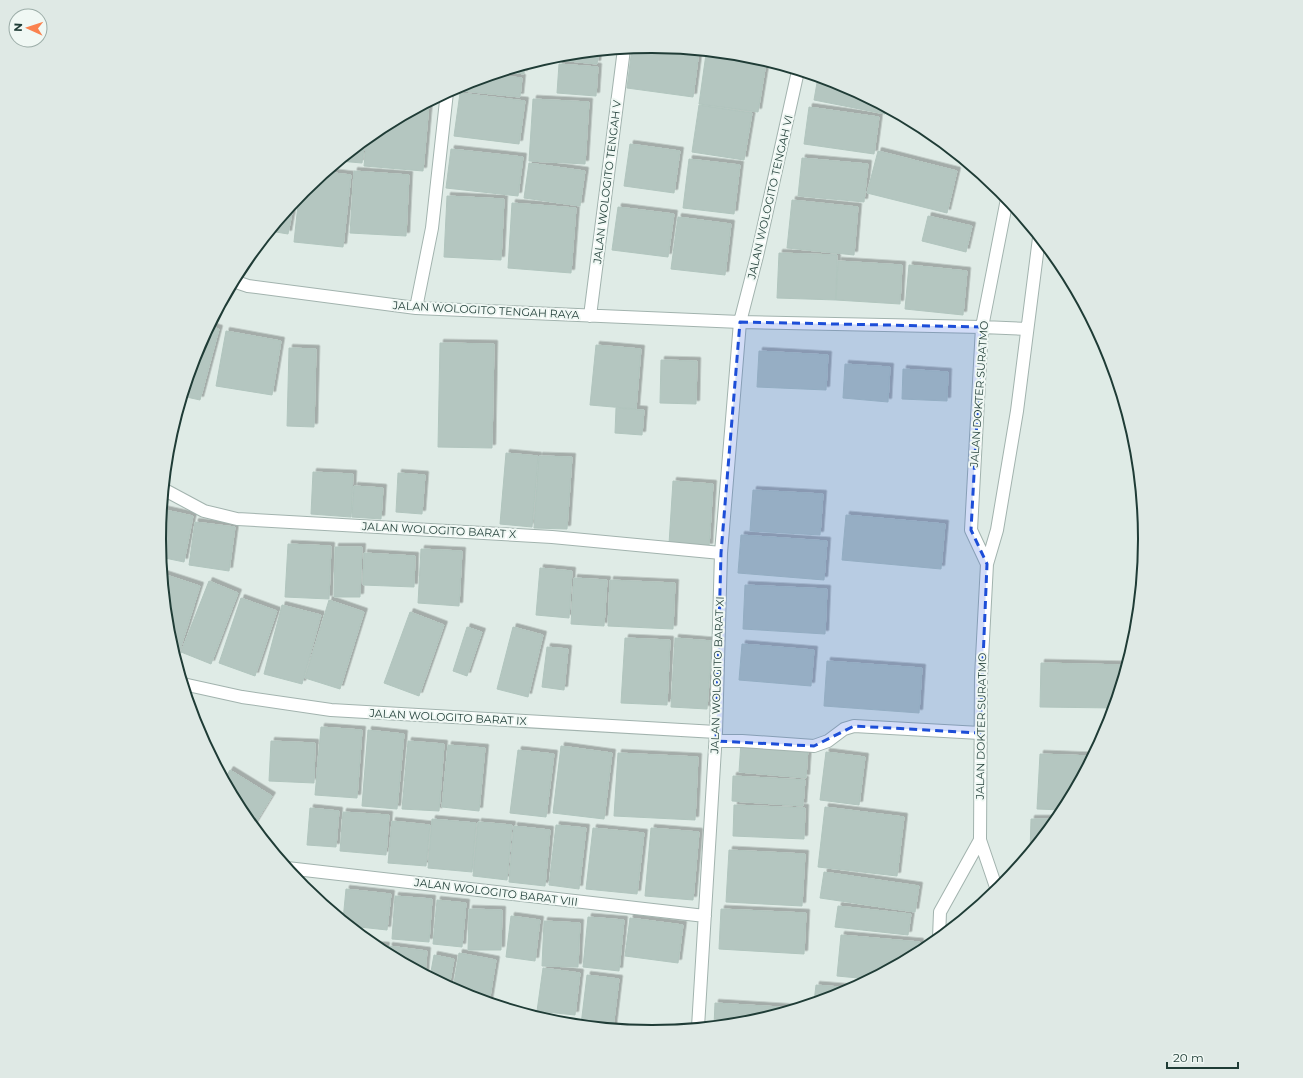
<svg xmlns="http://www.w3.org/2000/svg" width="1303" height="1078" viewBox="0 0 1303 1078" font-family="Montserrat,sans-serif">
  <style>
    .building { fill: #b4c6c0; stroke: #b1c5be; filter: url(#shadow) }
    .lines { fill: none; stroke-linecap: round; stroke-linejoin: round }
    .street-casing { stroke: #a2b3ae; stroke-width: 14 }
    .street { stroke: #fff; stroke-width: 12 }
    .marked { fill: #1d4ed8; fill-opacity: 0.2; stroke: #1d4ed8; stroke-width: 3; stroke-dasharray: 8 5; stroke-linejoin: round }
    .labels { text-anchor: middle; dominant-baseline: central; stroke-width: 4; stroke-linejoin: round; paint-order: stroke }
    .street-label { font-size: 11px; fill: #1f3c36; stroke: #f0f8f4 }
    .rim { fill: none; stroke: #1f3c36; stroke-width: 2 }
  </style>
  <defs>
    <filter id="shadow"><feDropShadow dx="3.5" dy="-3.5" stdDeviation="0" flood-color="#0004"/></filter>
  </defs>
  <rect width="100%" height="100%" fill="#dfebe6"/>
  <path class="building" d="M652,46L699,51L693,97L627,88L632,48Z
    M599,51L597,64L560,60L561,55Z
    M706,54L766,63L758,112L699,104Z
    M559,64L598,67L596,96L557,93Z
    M525,65L524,74L503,71Z
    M491,75L522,78L520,97L463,91L464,83Z
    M818,77L840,84L886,108L885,114L814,100Z
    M460,93L525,101L519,144L454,136Z
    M533,99L589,102L585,164L529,161Z
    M425,104H429L423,171L364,166L367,138L378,129Z
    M699,105L752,113L744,160L692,152Z
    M809,107L879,117L874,154L804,144Z
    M365,140L362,163L339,161Z
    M630,144L680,151L674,193L624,186Z
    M451,149L523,157L518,196L446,188Z
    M878,151L957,171L947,213L867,193Z
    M802,158L868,164L864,202L798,196Z
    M689,159L740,165L734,214L683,208Z
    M529,163L585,171L580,206L524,198Z
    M354,171L409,175L406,236L350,233Z
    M326,172L351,175L343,247L294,242L299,195L303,190Z
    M447,196L504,199L501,260L444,257Z
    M792,200L858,207L854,255L787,248Z
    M294,202L288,234L270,231Z
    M512,203L576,208L571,273L508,268Z
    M618,207L674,214L668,257L612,250Z
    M928,216L972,226L966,252L922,241Z
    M678,217L731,224L725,275L671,269Z
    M779,253L837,255L836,300L777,298Z
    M838,261L902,265L900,304L836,300Z
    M909,265L967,271L963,315L905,309Z
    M209,326L219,329L200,400L182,396L196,350Z
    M226,331L281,341L272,395L216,386Z
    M440,343L494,344L492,448L438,447Z
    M596,345L641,349L636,409L590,405Z
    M289,348L316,349L314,427L287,426Z
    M759,351L828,355L826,390L757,387Z
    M661,360L697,361L696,404L660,403Z
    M845,364L890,367L888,402L843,398Z
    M903,369L948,372L947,401L902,399Z
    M616,408L644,410L642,435L615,433Z
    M506,453L538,456L532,527L500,524Z
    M539,456L572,457L567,529L534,528Z
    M313,472L353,474L351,517L311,514Z
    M398,473L425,475L422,514L396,512Z
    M673,481L713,484L709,547L669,544Z
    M354,486L383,488L381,519L352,517Z
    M753,490L823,494L820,535L750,531Z
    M161,509L193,516L184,562L160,557L159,539Z
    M846,515L945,524L941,569L842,560Z
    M195,522L235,527L229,571L189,565Z
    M741,535L827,541L824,580L738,573Z
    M288,544L331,546L329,599L285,597Z
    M335,547H362L360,597H334Z
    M421,549L462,551L459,606L418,603Z
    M364,553L415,556L414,587L363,585Z
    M540,568L572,571L569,618L536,615Z
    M163,574L200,586L178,656L174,654L168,635Z
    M574,578L607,580L604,626L571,624Z
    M610,580L675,583L673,629L608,626Z
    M209,581L238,593L211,664L181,652Z
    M745,585L827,589L825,634L743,629Z
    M241,598L277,611L255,676L219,663Z
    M329,600L364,612L340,689L305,678Z
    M282,605L321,615L302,684L264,674Z
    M410,612L444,625L419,696L384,683Z
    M467,627L482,632L467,676L453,671Z
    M513,627L543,635L528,697L497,689Z
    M625,638L670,640L667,705L621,703Z
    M675,638L712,641L707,709L671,707Z
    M742,644L814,650L811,686L739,680Z
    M547,647L568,649L564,690L542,687Z
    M827,661L922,668L919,713L824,706Z
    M1041,663L1126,665L1113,708L1040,707Z
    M321,727L362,730L357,798L315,795Z
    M368,730L404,734L397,809L362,806Z
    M271,741L315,743L314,783L269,781Z
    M408,741L444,744L439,811L402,809Z
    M741,742L808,748L806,778L739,772Z
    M448,745L485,748L479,811L442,807Z
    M561,746L612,753L604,819L553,813Z
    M518,750L554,754L546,817L510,813Z
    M826,752L865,757L859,805L820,800Z
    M618,753L698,757L695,820L614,816Z
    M1040,754L1092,756L1063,810L1037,809Z
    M230,770L272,796L253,827L241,813L224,780Z
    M733,776L805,780L803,806L732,801Z
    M734,805L805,808L804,839L733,836Z
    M825,807L904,817L897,876L818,867Z
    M310,808L339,811L336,847L307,845Z
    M343,812L389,815L386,855L340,851Z
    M432,819L476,823L472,872L428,868Z
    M1031,819H1056L1030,851Z
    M392,821L430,825L426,866L388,863Z
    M478,822L512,825L507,880L473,876Z
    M556,825L586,828L579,889L549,885Z
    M514,826L550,830L545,886L509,882Z
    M593,828L644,833L637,894L586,889Z
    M651,828L699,832L693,900L645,896Z
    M729,850L805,854L802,906L726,902Z
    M824,872L919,886L915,912L820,898Z
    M346,889L391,894L387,930L350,926L343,920Z
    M395,896L432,899L429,942L392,939Z
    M437,900L466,903L462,947L433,944Z
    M838,906L911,914L908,935L835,927Z
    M469,909L502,910L501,950H468Z
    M721,909L806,913L804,954L719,949Z
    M511,916L540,920L535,961L506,957Z
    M588,917L624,920L619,971L583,967Z
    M630,918L683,925L678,963L625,956Z
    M544,921L580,923L578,967L542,966Z
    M841,935L920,942L919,953L869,979L837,976Z
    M373,945L386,946L385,953L377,949Z
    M389,946L427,951L425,974L388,954Z
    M459,953L496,960L489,1003L463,994L453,989Z
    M434,955L454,959L449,987L430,977Z
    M543,968L580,973L575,1015L537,1011Z
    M587,975L619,979L613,1028L581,1025Z
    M816,985L852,988L840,995L814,1002Z
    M715,1003L796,1008L747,1023L714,1026Z"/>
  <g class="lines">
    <defs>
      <path id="street" d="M233,281L248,286L416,308L740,322L982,327L1027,329
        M416,308L432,228L447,92
        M590,316L624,49
        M163,489L204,511L237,519L552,537L721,553
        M987,564L971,530L982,327L1007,199
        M183,684L242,697L331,710L716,732
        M716,741H742L814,746L828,741L844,729L854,726L980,733
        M287,868L705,916
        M997,890L980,840L981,677L987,564L997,530L1017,411L1039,238
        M939,938L940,912L980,840
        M698,1027L716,732L721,553L740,322L757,256L798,71"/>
    </defs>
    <use href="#street" class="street-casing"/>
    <use href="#street" class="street"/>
  </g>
  <path class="marked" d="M740,322L982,327L971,530L987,564L980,733L854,726L814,746L716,741L721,553Z"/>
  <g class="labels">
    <g class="street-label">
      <text transform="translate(607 182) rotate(-83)">JALAN WOLOGITO TENGAH V</text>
      <text transform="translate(770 197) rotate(-77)">JALAN WOLOGITO TENGAH VI</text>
      <text transform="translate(486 310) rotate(3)">JALAN WOLOGITO TENGAH RAYA</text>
      <text transform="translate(979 394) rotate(-86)">JALAN DOKTER SURATMO</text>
      <text transform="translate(439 530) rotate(3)">JALAN WOLOGITO BARAT X</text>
      <text transform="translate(717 675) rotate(-88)">JALAN WOLOGITO BARAT XI</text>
      <text transform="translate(448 717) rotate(3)">JALAN WOLOGITO BARAT IX</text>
      <text transform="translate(981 726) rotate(-89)">JALAN DOKTER SURATMO</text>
      <text transform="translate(496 892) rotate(7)">JALAN WOLOGITO BARAT VIII</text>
    </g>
  </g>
  <path d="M0 0H1303V1078H0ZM166 539a486 486 0 1 1 972 0a486 486 0 1 1-972 0Z" fill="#dfe9e5" fill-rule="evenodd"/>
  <path class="rim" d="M166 539a486 486 0 1 1 972 0a486 486 0 1 1-972 0Z"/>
  <g transform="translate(28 28) rotate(273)"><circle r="19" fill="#f0f8f4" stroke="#9cada8"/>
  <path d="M0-3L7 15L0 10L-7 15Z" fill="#fa824f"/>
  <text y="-6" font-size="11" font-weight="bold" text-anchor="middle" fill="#1f3c36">N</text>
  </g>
  <path d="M1167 1062v6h71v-6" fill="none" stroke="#1f3c36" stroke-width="2"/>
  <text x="1173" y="1062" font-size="12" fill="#1f3c36" stroke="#f0f8f4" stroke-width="3" paint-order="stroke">20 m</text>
</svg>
